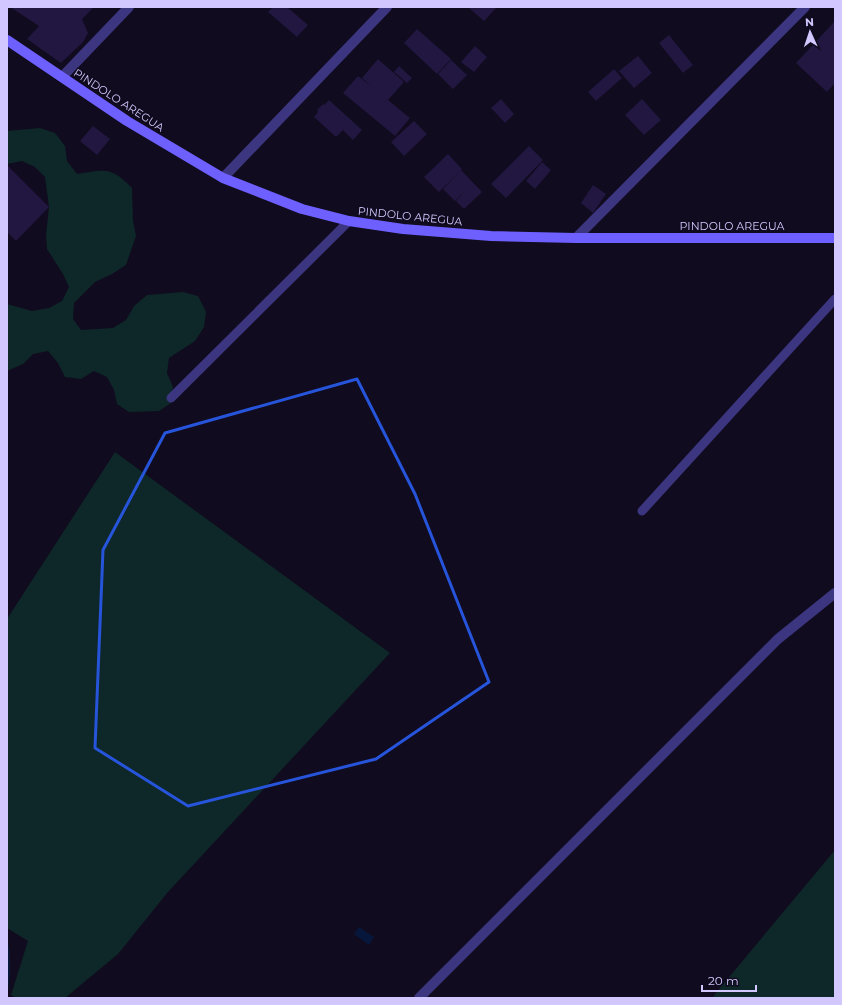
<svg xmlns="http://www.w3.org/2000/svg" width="842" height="1005" viewBox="0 0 842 1005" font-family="Montserrat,sans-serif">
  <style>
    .green { fill: #0e2728 }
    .water { fill: #07173b }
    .building { fill: #221740 }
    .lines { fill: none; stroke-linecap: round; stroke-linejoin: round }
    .service { stroke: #3c357f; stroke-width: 9 }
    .minor { stroke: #3c357f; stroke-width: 10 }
    .secondary { stroke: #6e5fff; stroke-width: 10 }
    .marked { fill: none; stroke: #2654da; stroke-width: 3; stroke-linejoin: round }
    .labels { text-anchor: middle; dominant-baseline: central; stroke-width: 3; stroke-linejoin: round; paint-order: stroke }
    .street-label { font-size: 11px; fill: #d2c8ff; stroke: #100b1e }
  </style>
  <rect width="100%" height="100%" fill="#100b1e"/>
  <path class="green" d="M40,128L55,133L65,146L67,161L77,174C106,170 110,166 132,188L133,221L136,236L126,265L112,274L95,282L74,303L73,319L81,330L113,328L126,320L134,306L147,295L183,292L198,296L206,312L204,327L195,341L169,358L167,373L173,387L171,403L159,411L129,412L117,404L114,390L107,377L94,371L81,379L65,377L58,363L48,351L33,354L23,364L7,371V304L32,311L49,308L62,301L69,287L63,274L47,249L46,235L49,207L45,177L35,167L22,161L7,164V131Z
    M115,452L390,653L168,892L118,954L65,998H17L11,995L28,941L7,928V619Z
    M835,850V998H713L715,994Z"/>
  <path class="water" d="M359,927L374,937L369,945L354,934Z
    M7,938C12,958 10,978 7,998Z"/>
  <path class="building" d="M10,7H94L82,19L88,33L83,42L61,63L27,39L39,26Z
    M273,7H287L308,25L297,37L268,12Z
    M468,7H497L484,21Z
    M834,22L835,23V83L827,92L796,63Z
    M417,29L451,59L437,74L404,43Z
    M669,35L693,65L683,73L659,43Z
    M475,46L487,57L474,72L461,62Z
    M638,56L652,73L634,88L619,71Z
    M378,59L404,82L388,100L410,118L395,136L343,93L358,76L371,86L362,78Z
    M451,60L467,75L453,89L438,74Z
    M399,66L412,78L407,83L394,72Z
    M614,69L622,78L596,101L588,92Z
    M501,99L514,114L505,123L491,108Z
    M642,99L661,120L644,135L625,115Z
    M329,100L362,130L353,140L343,130L336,137L314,117L318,112L317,110L323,104L324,105Z
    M414,121L427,134L404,156L391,142Z
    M93,126L110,139L97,155L80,141Z
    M529,146L543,160L506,198L491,184Z
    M448,154L462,169L439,192L424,177Z
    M542,162L551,170L535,189L526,181Z
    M7,165L49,207L16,241L7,232Z
    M461,170L482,192L464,209L456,201L467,189L455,201L443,189Z
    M593,185L606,194L593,213L581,203Z"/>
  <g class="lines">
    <path class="service" d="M171,398L349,221
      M642,511L835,299"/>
    <path class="minor" d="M62,77L129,7
      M223,178L387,7
      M576,238L805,7
      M419,998L778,639L835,593"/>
    <path class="secondary" d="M7,40L127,121L223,178L302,209L349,221L403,229L491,236L576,238H835"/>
  </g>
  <path class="marked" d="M357,379L415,494L489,682L376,759L188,806L95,748L103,550L165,433Z"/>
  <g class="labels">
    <g class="street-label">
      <text transform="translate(119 100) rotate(33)">PINDOLO AREGUA</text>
      <text transform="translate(410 216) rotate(6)">PINDOLO AREGUA</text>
      <text x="732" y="226">PINDOLO AREGUA</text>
    </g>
  </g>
  <rect width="842" height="1005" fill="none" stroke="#d2c8ff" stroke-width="16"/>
  <g transform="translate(810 32) rotate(357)" stroke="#100b1e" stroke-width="3" paint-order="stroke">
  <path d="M0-3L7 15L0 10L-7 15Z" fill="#d2c8ff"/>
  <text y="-6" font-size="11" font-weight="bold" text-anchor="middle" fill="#d2c8ff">N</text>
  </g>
  <path d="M702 985v6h54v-6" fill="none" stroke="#d2c8ff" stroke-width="2"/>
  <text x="708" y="985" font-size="12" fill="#d2c8ff" stroke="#100b1e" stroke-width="3" paint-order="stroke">20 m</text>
</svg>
